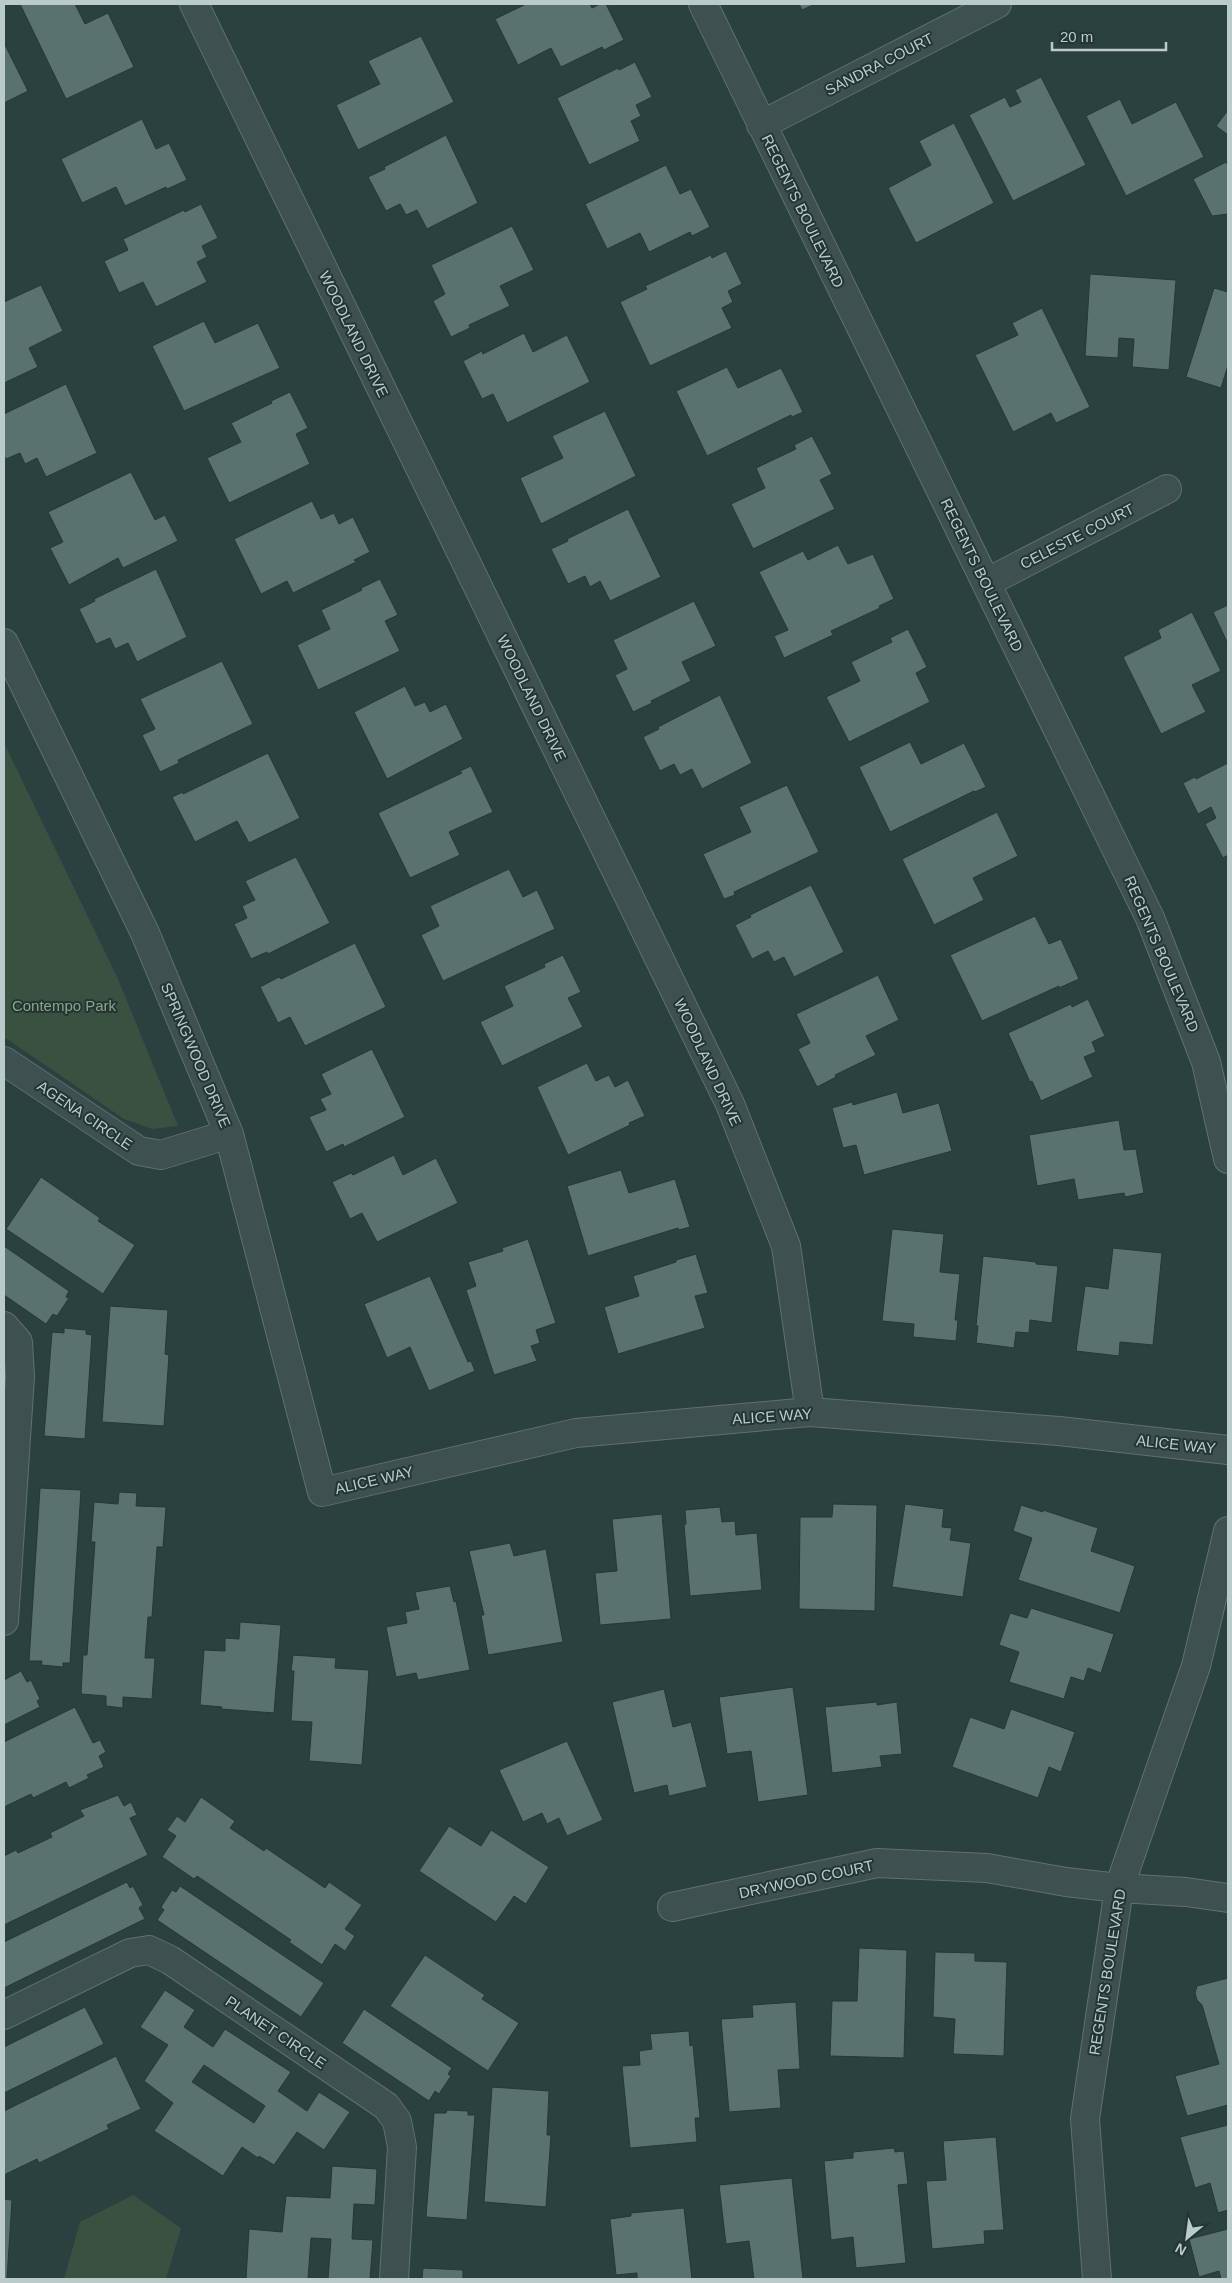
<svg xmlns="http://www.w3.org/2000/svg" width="1232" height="2283" viewBox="0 0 1232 2283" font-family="Helvetica,sans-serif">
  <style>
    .green { fill: #3a5040 }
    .building { fill: #59716f; stroke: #253837; fill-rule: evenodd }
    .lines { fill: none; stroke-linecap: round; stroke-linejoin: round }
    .minor-casing { stroke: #5f7170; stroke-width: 30 }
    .minor { stroke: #3e5150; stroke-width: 28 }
    .labels { text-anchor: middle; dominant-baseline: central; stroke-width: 4; stroke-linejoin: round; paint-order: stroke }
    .street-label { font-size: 15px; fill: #bbcbca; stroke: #233635 }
    .park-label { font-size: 15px; fill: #90a383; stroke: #233635 }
  </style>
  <rect width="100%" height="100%" fill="#2a413f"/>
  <path class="green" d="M4,743L118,979L178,1126L152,1129L124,1119L4,1037Z
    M133,2195L181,2228L166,2279H64L80,2222Z"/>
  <path class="building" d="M20,4H75L85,24L108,13L134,67L66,99Z
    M526,4H590L592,8L600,4H606L624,40L604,50L602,47L561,67L551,48L518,65L495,19Z
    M799,4H815L802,10Z
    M421,36L454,102L358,150L336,105L380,84L368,61Z
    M4,43L28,91L4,103Z
    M635,62L652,97L636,105L641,116L631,121L640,141L589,165L557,98L618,68L619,70Z
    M1041,77L1086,165L1013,201L969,115L1005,97L1010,107L1021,102L1015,90Z
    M1120,99L1132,124L1176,102L1204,157L1126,196L1086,116Z
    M1228,110V135L1216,126Z
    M142,119L156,149L169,143L187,180L167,189L166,187L125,206L116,187L82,203L61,159Z
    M954,123L994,203L916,243L888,188L931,165L919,141Z
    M446,135L478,203L427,229L417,210L406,215L400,204L386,211L368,177L385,169L384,167Z
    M1226,162L1228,166V214L1212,216L1193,179Z
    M666,165L680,194L691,189L710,227L692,236L690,232L649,252L640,233L607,249L585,204Z
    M201,204L218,238L202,246L207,257L197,262L207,282L156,307L143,282L119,293L104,261L128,250L123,239L184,210L185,212Z
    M512,226L534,270L500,286L510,306L469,325L470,328L451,337L433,301L445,294L431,265Z
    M726,251L742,284L728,291L733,302L722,308L732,328L650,366L620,302L647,289L645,286L711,255L712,258Z
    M1090,274L1176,280L1169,370L1132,367L1134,339L1119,338L1118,358L1085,356Z
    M41,285L63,331L29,348L38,367L4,383V302Z
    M1214,288L1228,292V365L1221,388L1186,377Z
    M1042,308L1090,407L1056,423L1051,413L1013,432L975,355L1018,335L1012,323Z
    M204,321L215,343L258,323L280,368L184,411L152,346Z
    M524,333L533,352L567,335L590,382L507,423L493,394L482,399L463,361L482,351L483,354Z
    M727,367L738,388L781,368L803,412L792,417L791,415L707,456L676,391Z
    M66,384L97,453L46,477L37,458L25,464L20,453L6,459L4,456V414Z
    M290,392L308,428L296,434L310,464L229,503L207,458L241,442L231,423L272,403L271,401Z
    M605,411L636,476L541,524L520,478L563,458L552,436Z
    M812,436L832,474L820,480L835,509L753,549L731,504L765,488L756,468L796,449L794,445Z
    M131,472L155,520L165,515L178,541L123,568L118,558L69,585L50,548L63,542L48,512Z
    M312,501L321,519L334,513L339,524L353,517L370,552L354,560L356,562L293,593L287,581L261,594L234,539Z
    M628,509L661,577L610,601L600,581L590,587L585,576L568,584L551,549L568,541L567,539Z
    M838,545L848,564L873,554L894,599L879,606L880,608L831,631L833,635L784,658L774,636L788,630L759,572L803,551L808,560Z
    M156,569L187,637L137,662L128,643L115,649L110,638L96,644L79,609L95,601L94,599Z
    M380,579L398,615L385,621L400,651L318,690L297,645L330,629L321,610L362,590L361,588Z
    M694,601L716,646L682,662L691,681L651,701L652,703L633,712L615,675L627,669L613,640Z
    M1228,605V644L1213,612Z
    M1192,612L1221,671L1192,685L1206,712L1161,734L1123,657L1161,638L1158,630Z
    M908,629L927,667L916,673L930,702L849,742L826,697L860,681L851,662L892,642L890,638Z
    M222,661L253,724L178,760L179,763L160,772L142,735L155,729L140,699Z
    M405,686L415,706L425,702L430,712L446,704L463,739L387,779L354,712Z
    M720,695L752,763L702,789L692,769L680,775L674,764L660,771L643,737L659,729L658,727Z
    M910,742L921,764L964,743L986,787L975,792L974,791L890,832L859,767Z
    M268,753L300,818L249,843L237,821L195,842L172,797L183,792V794Z
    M1228,763V855L1223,858L1205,824L1216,818L1211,807L1198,814L1183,783L1195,777L1196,779Z
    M471,766L493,812L449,832L460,855L410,878L378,813L462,773L460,771Z
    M787,785L819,852L734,892L735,895L724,899L703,854L751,832L739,807Z
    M997,812L1018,856L973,878L984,900L934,925L902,859Z
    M296,857L330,923L268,954L267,952L251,959L234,924L247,918L242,906L255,900L245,881Z
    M509,869L523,897L537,890L555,929L443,981L421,935L439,926L430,906Z
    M811,885L844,952L794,977L784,957L774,962L768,951L752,959L735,925L751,917L750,915Z
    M1035,916L1049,944L1061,939L1079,979L1059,988V986L982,1021L950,955Z
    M355,943L386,1007L305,1046L290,1017L278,1023L260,987L279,977L281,979Z
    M563,955L581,992L568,998L583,1027L502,1066L480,1022L513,1006L504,986L545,967L544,964Z
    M878,975L899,1020L866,1036L876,1055L835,1075L836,1077L817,1087L798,1049L810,1043L796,1014Z
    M1088,999L1105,1036L1092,1042L1096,1052L1084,1057L1093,1077L1041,1101L1032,1081L1030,1082L1008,1033L1071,1004L1072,1007Z
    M372,1049L405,1117L344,1147L343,1144L326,1152L309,1117L326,1110L320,1099L331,1094L321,1074Z
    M587,1063L596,1081L609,1075L615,1087L628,1080L645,1116L629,1123L630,1125L568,1155L537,1087Z
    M897,1092L903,1113L939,1103L952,1151L864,1175L856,1145L843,1148L832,1108L852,1102L853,1105Z
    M1119,1120L1124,1150L1136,1149L1144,1193L1125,1197L1124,1193L1078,1200L1074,1179L1037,1186L1029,1135Z
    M394,1155L403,1175L436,1158L458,1203L377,1242L362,1213L350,1219L332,1182L351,1173L353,1175Z
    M621,1170L629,1193L675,1179L690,1227L679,1230L678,1228L588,1256L567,1186Z
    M41,1177L100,1218L98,1221L135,1245L103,1294L6,1229Z
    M892,1229L944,1234L940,1272L960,1274L955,1320H958L956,1341L913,1337L914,1324L882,1321Z
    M528,1239L556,1323L536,1330L540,1343L531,1346L537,1361L494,1375L466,1290L476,1286L468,1262L503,1251L502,1248Z
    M4,1246L69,1291L66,1297L69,1298L57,1316L53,1314L46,1324L4,1295Z
    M1113,1248L1162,1253L1153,1345L1120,1342L1119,1356L1076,1351L1085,1286L1108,1289Z
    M696,1254L708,1293L695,1296L705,1328L618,1354L604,1307L639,1296L633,1276L676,1262V1260Z
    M983,1256L1036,1262V1264L1058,1266L1052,1323L1030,1320L1029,1333L1016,1332L1014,1348L976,1343L978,1326H976Z
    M430,1276L468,1362L471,1361L475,1371L429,1391L410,1347L387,1358L364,1304Z
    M110,1306L168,1310L165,1354L169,1355L164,1426L102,1422Z
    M64,1328L86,1330V1334L92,1335L85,1439L44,1436L52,1332L64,1333Z
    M40,1488L81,1490L70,1663H63V1667L41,1665L42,1661H29Z
    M119,1492L137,1493L136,1506L166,1507L163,1547H157L152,1617H148L145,1658H155L152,1699L123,1697V1708L106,1706V1696L81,1694L83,1655H87L95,1542H91L94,1502L118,1504Z
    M833,1504L877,1505L875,1611L799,1609L800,1517H832Z
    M905,1504L944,1509L942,1527L952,1528L950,1540L971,1543L963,1597L892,1587Z
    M1021,1505L1043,1512V1510L1098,1528L1091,1551L1135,1566L1120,1613L1018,1580L1032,1538L1013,1531Z
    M720,1507L722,1522L735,1521L736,1535L757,1533L762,1590L690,1596L684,1525L686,1524L685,1510Z
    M662,1514L671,1619L600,1625L595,1573L617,1571L612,1519Z
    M510,1543L514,1556L546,1549L563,1642L488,1655L481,1615H484L469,1551Z
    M450,1586L454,1602L456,1601L470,1670L418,1680L416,1673L396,1677L386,1627L407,1623L405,1612L419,1609L415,1592Z
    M1031,1608L1114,1634L1101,1673L1088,1668L1084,1681L1071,1677L1064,1699L1009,1682L1019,1652L999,1645L1010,1613L1027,1618Z
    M240,1622L281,1625L274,1713L221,1709L222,1707L200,1705L204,1650L225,1651V1638L239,1639Z
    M293,1655L336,1658L335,1668L369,1670L362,1765L309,1761L312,1722L291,1721L294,1671H291Z
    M21,1671L27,1682L31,1680L40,1699L37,1701L40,1707L4,1725V1680Z
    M793,1687L808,1795L758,1802L751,1751L727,1754L719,1697Z
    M664,1689L673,1727L691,1722L707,1787L669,1796L667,1785L634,1793L612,1702Z
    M877,1702V1705L897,1702L902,1754L880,1756L882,1767L832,1773L825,1707Z
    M75,1707L93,1743L100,1740L106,1752L99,1756L104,1767L87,1775L89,1778L69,1788L66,1782L33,1798L31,1794L4,1807V1742Z
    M1011,1709L1075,1732L1061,1772L1049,1767L1038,1798L952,1767L970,1717L1004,1729Z
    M567,1741L603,1820L567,1836L559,1818L547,1824L542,1813L523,1822L499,1770Z
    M118,1795L124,1806L131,1802L137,1815L130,1818L148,1855L4,1925V1856L16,1850L18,1853L52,1837L50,1833L84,1816L80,1810Z
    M201,1797L235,1821L230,1828L264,1851L266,1848L325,1888L329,1882L362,1905L345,1929L355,1936L345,1951L335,1944L322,1965L289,1942L291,1940L197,1876L194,1879L162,1857L176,1836L167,1830L177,1816L185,1822Z
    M449,1826L481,1846L491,1830L549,1867L526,1904L514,1896L496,1922L419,1871Z
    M127,1882L130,1888L133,1886L143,1905L139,1908L145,1919L4,1988V1942Z
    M180,1886L324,1983L301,2017L157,1920L164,1910L161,1907L172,1890L176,1892Z
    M859,1948L907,1950L904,2058L830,2056L832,2001H857Z
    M935,1952L975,1953V1961L1007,1962L1004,2056L953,2054L955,2019L933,2017Z
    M425,1955L485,1995L482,1999L519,2023L488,2071L390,2006Z
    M1228,1978V2105L1187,2116L1175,2076L1219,2064L1202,2005L1197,2000L1195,1993L1197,1986Z
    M165,1990L195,2010L184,2027L213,2047L225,2029L291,2072L278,2091L307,2111L319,2092L350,2112L324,2150L297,2132L274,2165L259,2156L258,2158L242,2147L223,2176L154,2131L173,2103L144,2081L168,2045L140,2027ZM204,2065L265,2106L254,2123L192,2082Z
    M796,2002L800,2069L778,2070L781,2108L729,2112L721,2019L753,2017L752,2005Z
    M85,2007L104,2044L4,2093V2047Z
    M364,2009L452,2068L448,2074L451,2076L439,2094L435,2091L429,2101L342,2043Z
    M689,2031L690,2046L693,2045L700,2118H695L697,2142L630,2148L622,2066L640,2065L639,2051L652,2049L650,2034Z
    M116,2056L141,2109L107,2125L109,2129L39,2163L37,2159L4,2175V2111Z
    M492,2087L549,2091L547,2135H551L546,2207L484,2202Z
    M447,2110L468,2111V2115H475L467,2220L426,2217L434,2113H446Z
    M1228,2125V2210L1218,2213L1210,2183L1195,2188L1180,2137Z
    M996,2137L1004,2230L984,2231L985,2244L932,2249L926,2181L946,2180L943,2141Z
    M894,2148L895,2152L904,2151L908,2184L898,2185L906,2263L856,2268L853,2237L831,2240L824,2161L853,2158V2152Z
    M332,2166L377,2169L375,2205L354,2204L352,2239L373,2240L370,2279H328L331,2239L311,2238L308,2279H246L249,2229L282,2232L286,2196L330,2198Z
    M792,2178L803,2279H754L749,2241L726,2244L719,2185Z
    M4,2199L12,2200L7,2279H4Z
    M684,2208L692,2279H637V2273L616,2275L610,2219L631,2216V2213Z
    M1228,2229V2279H1221L1219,2271L1199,2277L1189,2239Z
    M423,2268L463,2270V2279H422Z"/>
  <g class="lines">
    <defs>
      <path id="minor" d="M194,4L730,1104L786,1246L810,1412
        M703,4L1150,918L1206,1062L1228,1159
        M761,125L997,4
        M986,583L1167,489
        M4,643L145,933L229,1134L322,1492L576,1433L810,1412L1059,1431L1228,1450
        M4,1061L139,1151L161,1155L229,1134
        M4,1326L18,1342L20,1377L4,1621
        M672,1907L877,1863L987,1868L1066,1882L1119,1888L1186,1892L1228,1898
        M4,2015L130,1953L149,1950L170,1960L386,2106L397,2121L402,2147L394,2279
        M1097,2279L1085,2119L1119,1888L1196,1666L1228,1531"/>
    </defs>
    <use href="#minor" class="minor-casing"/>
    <use href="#minor" class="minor"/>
  </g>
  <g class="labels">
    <g class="street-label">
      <text transform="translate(879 64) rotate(-27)">SANDRA COURT</text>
      <text transform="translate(803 211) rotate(64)">REGENTS BOULEVARD</text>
      <text transform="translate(354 334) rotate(64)">WOODLAND DRIVE</text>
      <text transform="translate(1077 536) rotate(-27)">CELESTE COURT</text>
      <text transform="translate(982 575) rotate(64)">REGENTS BOULEVARD</text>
      <text transform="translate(532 698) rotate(64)">WOODLAND DRIVE</text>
      <text transform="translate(1162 954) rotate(67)">REGENTS BOULEVARD</text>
      <text transform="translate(196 1055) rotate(67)">SPRINGWOOD DRIVE</text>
      <text transform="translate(708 1062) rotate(65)">WOODLAND DRIVE</text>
      <text transform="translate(85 1115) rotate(34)">AGENA CIRCLE</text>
      <text transform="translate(772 1416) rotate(-4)">ALICE WAY</text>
      <text transform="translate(1176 1444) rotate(6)">ALICE WAY</text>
      <text transform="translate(374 1480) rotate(-13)">ALICE WAY</text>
      <text transform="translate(806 1879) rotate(-12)">DRYWOOD COURT</text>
      <text transform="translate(1107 1972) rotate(-81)">REGENTS BOULEVARD</text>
      <text transform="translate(276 2032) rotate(34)">PLANET CIRCLE</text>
    </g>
    <g class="park-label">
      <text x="64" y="1005">Contempo Park</text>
    </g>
  </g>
  <rect width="1232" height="2283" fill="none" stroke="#bbcbca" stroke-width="10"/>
  <g transform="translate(1187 2238) rotate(209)" stroke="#233635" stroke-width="4" paint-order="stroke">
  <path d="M0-4L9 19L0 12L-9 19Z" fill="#bbcbca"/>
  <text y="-8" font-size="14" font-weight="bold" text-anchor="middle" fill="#bbcbca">N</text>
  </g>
  <path d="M1052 42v8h114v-8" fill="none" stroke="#bbcbca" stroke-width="2.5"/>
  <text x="1060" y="42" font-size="15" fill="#bbcbca" stroke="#233635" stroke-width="4" paint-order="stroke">20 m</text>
</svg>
